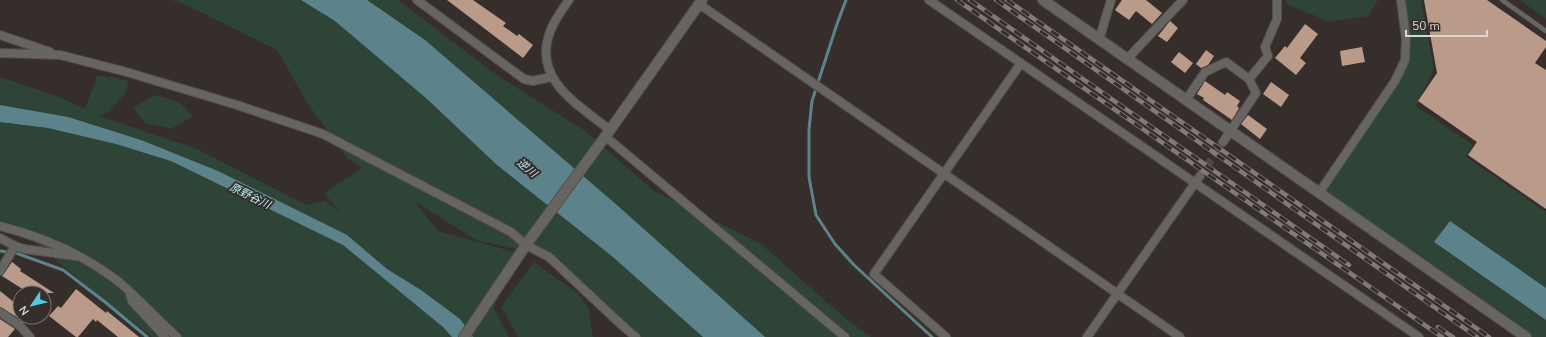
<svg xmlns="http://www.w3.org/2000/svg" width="1546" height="337" viewBox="0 0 1546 337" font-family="'Nunito Sans','Noto Sans JP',sans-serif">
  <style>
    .green { fill: #2d4437 }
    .water { fill: #5c838b }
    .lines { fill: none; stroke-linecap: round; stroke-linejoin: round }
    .stream { stroke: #5c838b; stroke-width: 3 }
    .building { fill: #ba9b8a }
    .minor-tunnel { stroke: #4f4744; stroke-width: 8; stroke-dasharray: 8 4; stroke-linecap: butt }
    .service-casing { stroke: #544c49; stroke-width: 5.5 }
    .minor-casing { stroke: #544c49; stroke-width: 10 }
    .tertiary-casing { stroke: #544c49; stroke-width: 12 }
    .service { stroke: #676562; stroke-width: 4 }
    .minor { stroke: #676562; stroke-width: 8 }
    .tertiary { stroke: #676562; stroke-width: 10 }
    .rail-casing { stroke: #817b78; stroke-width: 4.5 }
    .rail { stroke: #362e2b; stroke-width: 3; stroke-dasharray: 9; stroke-linecap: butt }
    .labels { text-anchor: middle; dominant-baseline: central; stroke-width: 4; stroke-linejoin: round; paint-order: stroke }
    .water-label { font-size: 11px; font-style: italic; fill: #b7f0fb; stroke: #362e2b }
  </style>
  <rect width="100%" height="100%" fill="#362e2b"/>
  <path class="green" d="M169,0H398L497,75L585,131L654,191L761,244L845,318L871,337H634L549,257L476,240L414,201L438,231L515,252L494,309L509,337H152L97,295L23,232L0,228V77L57,96L85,109L96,80V76L113,77L129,81L125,94L108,112L99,116L197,149L306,205L325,201L340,212L324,193L362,168L347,158L308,104L277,50L180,2Z
    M1285,0H1378L1368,16L1330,22L1289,5Z
    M1401,0H1421L1434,69L1416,106L1473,145L1466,157L1546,212V337H1526L1321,190L1395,81L1406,54Z
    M1520,0H1546V19Z
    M154,95L179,102L193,116L171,129L145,123L133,108Z
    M534,262L577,293L588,307L593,337H518L501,307Z"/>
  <path class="water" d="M301,0H367L425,40L618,206L765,337H703L613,257L497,165L427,99L335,21Z
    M0,105L68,117L141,140L218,171L347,235L387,269L421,290L460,319L473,337H452L443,327L343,245L171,161L116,144L48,128L0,122Z
    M1450,221L1546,288V320L1434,242Z"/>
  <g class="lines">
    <path class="stream" d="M846,0L837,24L812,101L809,129V177L816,215L835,244L854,265L932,337
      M0,251L16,253L63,270L105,302L147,337"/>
  </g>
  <path class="building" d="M447,0H473L506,23L503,26L517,36L519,34L533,45L523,58Z
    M1122,0H1146L1162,13L1152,24L1136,11L1129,20L1115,10Z
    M1424,0H1487L1546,41V47L1535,63L1546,70V209L1468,155L1477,142L1418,101L1437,73Z
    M1170,21L1178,28L1167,42L1158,36Z
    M1305,24L1318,34L1300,58L1306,63L1296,75L1275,58L1285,46L1287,48Z
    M1362,47L1365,62L1342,66L1340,51Z
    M1206,50L1214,56L1208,65L1201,68L1196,64Z
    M1179,52L1193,63L1185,73L1171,62Z
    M1205,81L1225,95L1227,92L1240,101L1237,106L1239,108L1232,120L1203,100L1204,98L1197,94Z
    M1271,82L1289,95L1281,107L1263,94Z
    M1248,115L1267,129L1260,139L1241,124Z
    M12,262L21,269L20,271L54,293H29L2,276Z
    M76,289L106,313L107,311L139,337H118L97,320L96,322L93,319L78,337H76L49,316L58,306L61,308Z
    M0,291L20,307V319L0,307Z
    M0,319L15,329L8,337H0Z"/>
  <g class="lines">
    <path class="minor-tunnel" d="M1200,176L1223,142"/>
    <defs>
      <path id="service" d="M1502,0L1546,31"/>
      <path id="minor" d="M417,0L524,79L533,81L551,77
        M569,0C562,10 554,20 550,32C532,80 579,105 610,130
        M929,0L1419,337
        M699,4L1180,337
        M0,35L50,52
        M1099,40L1111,0
        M0,53L60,55L123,71L237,105L323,134L511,232L526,245L549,257L625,328L636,337
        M1127,59L1183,0
        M1249,79L1268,56L1265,47L1277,19V0
        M1186,100L1205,72L1226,62L1249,79L1256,93L1223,142
        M606,137L845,337
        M1319,193L1395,81L1405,60L1406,39L1401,0
        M0,226C43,237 83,254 119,282C139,299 157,319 177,337
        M0,238L15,246L24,249L76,256
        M0,271L15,246
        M130,295L132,301L165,337
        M0,312L20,326L30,337
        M946,337L874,274L1021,63
        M1087,337L1200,176"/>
      <path id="tertiary" d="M1043,0L1526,337
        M464,337L528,242L610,130L702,0"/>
    </defs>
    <use href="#service" class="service-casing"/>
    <use href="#minor" class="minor-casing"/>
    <use href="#tertiary" class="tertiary-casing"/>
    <use href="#service" class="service"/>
    <use href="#minor" class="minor"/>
    <use href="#tertiary" class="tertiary"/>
    <defs>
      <path id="rail" d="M957,0L1442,337
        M970,0L1349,265
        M996,0L1477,337
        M1007,0L1489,337
        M1438,327L1453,337"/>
    </defs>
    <use href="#rail" class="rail-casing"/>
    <use href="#rail" class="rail"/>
  </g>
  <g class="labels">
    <g class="water-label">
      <text transform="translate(527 168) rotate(40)">逆川</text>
      <text transform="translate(250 196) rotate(26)">原野谷川</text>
    </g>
  </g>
  <g transform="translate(32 305) rotate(235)"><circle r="19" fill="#362e2b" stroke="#78716f"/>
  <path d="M0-3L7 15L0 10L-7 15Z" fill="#55cadf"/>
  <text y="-6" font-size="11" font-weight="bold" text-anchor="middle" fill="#dbd6d4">N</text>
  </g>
  <path d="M1406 30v6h81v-6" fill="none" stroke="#dbd6d4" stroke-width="2"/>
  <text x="1412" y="30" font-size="12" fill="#dbd6d4" stroke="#362e2b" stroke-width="3" paint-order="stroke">50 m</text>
</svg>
